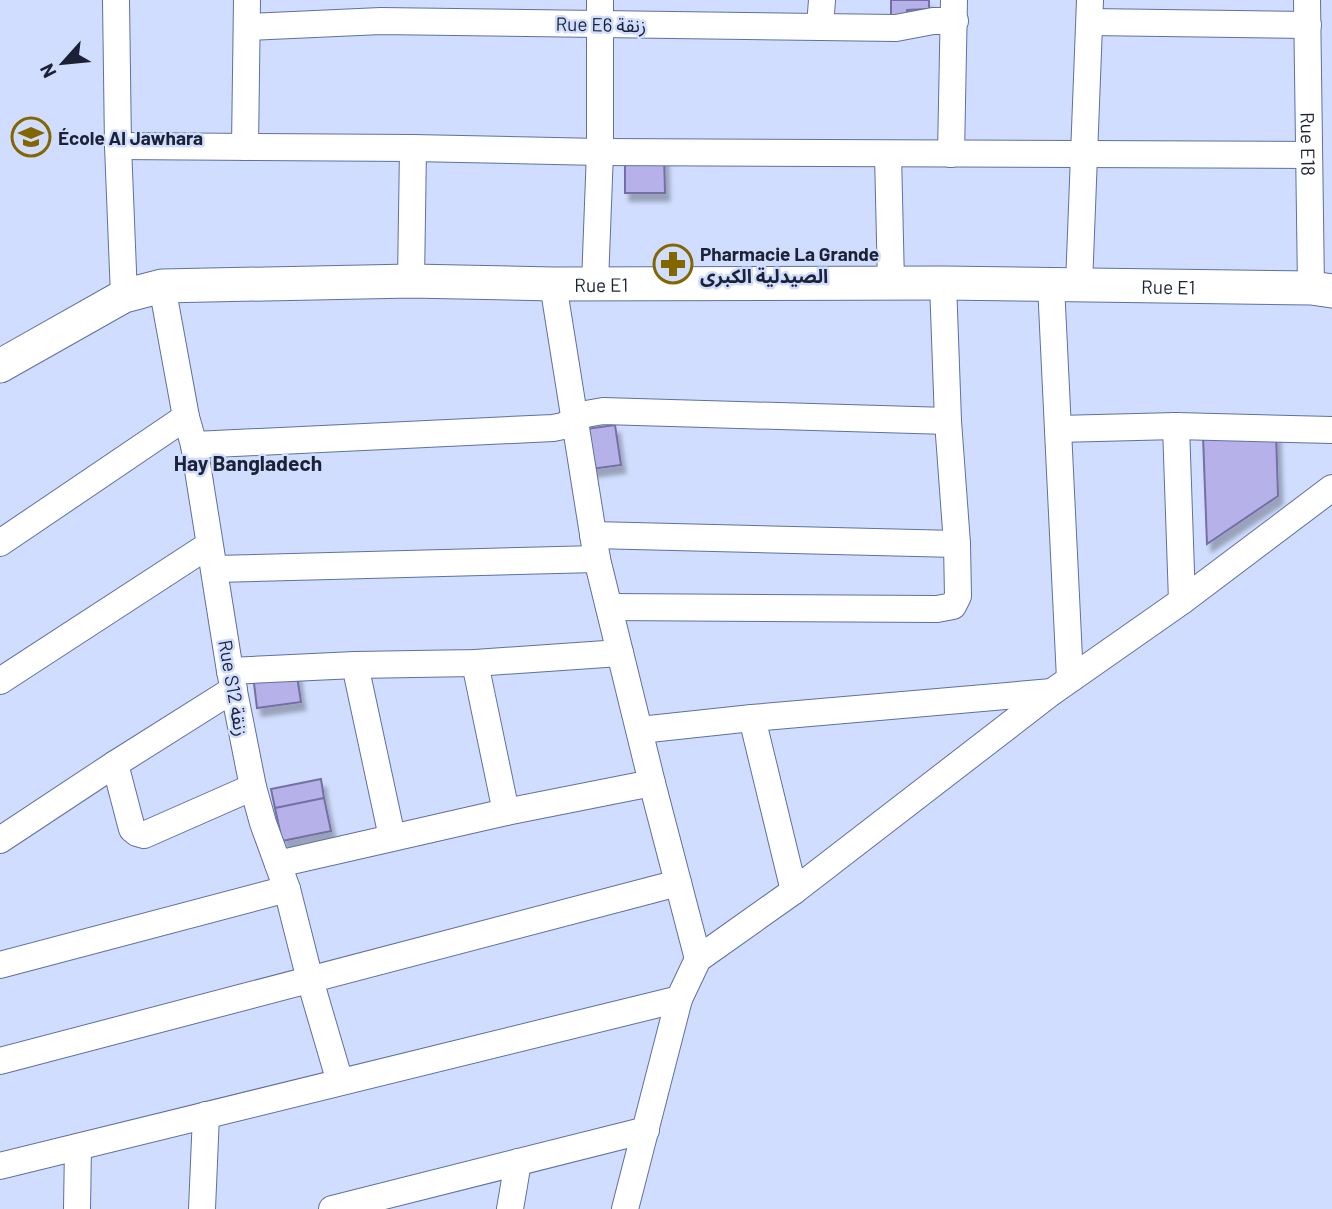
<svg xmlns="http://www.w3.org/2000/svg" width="1332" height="1209" viewBox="0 0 1332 1209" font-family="Barlow,'Noto Sans Arabic',sans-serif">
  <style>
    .building { fill: #b7b1e9; stroke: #756fa3; stroke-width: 2; filter: url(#shadow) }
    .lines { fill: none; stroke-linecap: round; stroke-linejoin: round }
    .minor-casing { stroke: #5f70a1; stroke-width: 28 }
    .tertiary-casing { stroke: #5f70a1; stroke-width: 35 }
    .minor { stroke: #fff; stroke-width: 26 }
    .tertiary { stroke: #fff; stroke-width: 33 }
    .labels { text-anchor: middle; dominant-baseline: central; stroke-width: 5; stroke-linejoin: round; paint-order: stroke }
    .street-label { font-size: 19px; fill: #1b2236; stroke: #d0ddfe }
    .poi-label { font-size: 19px; font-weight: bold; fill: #1b2236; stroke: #d0ddfe; text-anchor: start }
    .neighbourhood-label { font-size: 21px; font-weight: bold; fill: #1b2236; stroke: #d0ddfe }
  </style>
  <defs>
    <filter id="shadow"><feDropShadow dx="4.5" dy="8" stdDeviation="2" flood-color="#0004"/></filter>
  </defs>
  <rect width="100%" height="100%" fill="#d0ddfe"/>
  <path class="building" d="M891,0H929V9L907,10V15L891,16Z
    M625,154H664L665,193H625Z
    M615,425L621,465L591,469L586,429Z
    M1276,433L1278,496L1207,544L1203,436Z
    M296,670L301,702L257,708L253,675Z
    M321,779L324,798L275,808L271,789Z
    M324,798L331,831L282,841L275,808Z"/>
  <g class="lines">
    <defs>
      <g id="minor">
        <path d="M116,0L118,146L124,296"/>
        <path id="s1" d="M1307,0L1311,288"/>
        <path d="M1090,22L1308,25"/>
        <path d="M820,26L822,0"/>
        <path d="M247,27L381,21L896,28L933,21H955"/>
        <path d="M118,146L413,148L600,152L1309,155"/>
        <path d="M245,147L247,0"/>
        <path d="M888,154L891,283"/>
        <path d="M951,154L954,0"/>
        <path d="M411,281L413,148"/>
        <path d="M595,283L600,152V0"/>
        <path d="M553,284L597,559L652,783L698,959"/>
        <path d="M1051,285L1070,679"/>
        <path d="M1079,285L1090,0"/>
        <path d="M162,286L186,417L194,445L230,671L253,787L263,823L287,889L310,980L340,1082"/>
        <path d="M1176,426L1182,601"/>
        <path d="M1058,429L1176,426L1332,430"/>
        <path d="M194,445L553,428L563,426L586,414L603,411L948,421"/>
        <path d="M593,535L957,544"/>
        <path d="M0,543L186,417"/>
        <path d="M214,569L597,559"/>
        <path d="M609,607L937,609L953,606L958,596L957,544L948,421L943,283"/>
        <path d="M475,663L506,812"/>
        <path d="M355,665L392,837"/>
        <path d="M230,671L355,665L475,663L620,653"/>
        <path d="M0,681L209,545"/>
        <path d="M752,718L794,891"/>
        <path d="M640,730L752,718L1052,692"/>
        <path d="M115,764L132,829L137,833L144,835L253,787"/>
        <path d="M0,840L115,764L234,689"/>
        <path d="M278,864L506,812L652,783"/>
        <path d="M0,965L287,889"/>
        <path d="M0,1061L678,883"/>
        <path d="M0,1166L679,999"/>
        <path d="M77,1209L78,1147"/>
        <path d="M202,1209L206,1115"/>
        <path d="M332,1209L646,1130"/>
        <path d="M510,1209L518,1162"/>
        <path d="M625,1209L679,999L698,959L794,891L1052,692L1182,601L1332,488"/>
      </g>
      <g id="tertiary">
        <path id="s2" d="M0,366L124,296L162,286L411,281L553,284L943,283L1311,288L1332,291"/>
      </g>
    </defs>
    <use href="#minor" class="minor-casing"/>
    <use href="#tertiary" class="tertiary-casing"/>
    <use href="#minor" class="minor"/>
    <use href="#tertiary" class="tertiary"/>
  </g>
  <defs>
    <symbol id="school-ring" viewBox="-11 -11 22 22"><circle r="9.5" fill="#d0ddfe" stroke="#836600" stroke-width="1.5"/><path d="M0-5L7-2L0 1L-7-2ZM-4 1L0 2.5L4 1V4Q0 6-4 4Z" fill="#836600"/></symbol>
    <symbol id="pharmacy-ring" viewBox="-11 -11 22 22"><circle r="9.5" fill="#d0ddfe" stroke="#836600" stroke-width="1.5"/><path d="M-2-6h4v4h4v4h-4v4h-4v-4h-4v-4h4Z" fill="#836600"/></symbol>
  </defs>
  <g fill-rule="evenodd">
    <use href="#school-ring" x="9" y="115" width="44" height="44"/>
    <use href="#pharmacy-ring" x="651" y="242" width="44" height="44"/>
  </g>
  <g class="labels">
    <g class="street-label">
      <text transform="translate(601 24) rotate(1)">Rue E6 زنقة</text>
      <text stroke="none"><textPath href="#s1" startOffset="144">Rue E18</textPath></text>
      <text stroke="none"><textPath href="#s2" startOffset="621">Rue E1</textPath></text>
      <text stroke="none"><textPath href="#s2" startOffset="1188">Rue E1</textPath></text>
      <text transform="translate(234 688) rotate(80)">Rue S12 زنقة</text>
    </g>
    <g class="poi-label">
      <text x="58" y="137">École Al Jawhara</text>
      <text x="700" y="253">Pharmacie La Grande<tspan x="700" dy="22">الصيدلية الكبرى</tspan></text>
    </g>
    <g class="neighbourhood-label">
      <text x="248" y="462">Hay Bangladech</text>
    </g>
  </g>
  <g transform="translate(63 63) rotate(243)" stroke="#d0ddfe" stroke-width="5" paint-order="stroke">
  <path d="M0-5L12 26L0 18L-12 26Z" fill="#1b2236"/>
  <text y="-10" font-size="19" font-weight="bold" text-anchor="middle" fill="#1b2236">N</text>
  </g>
</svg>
